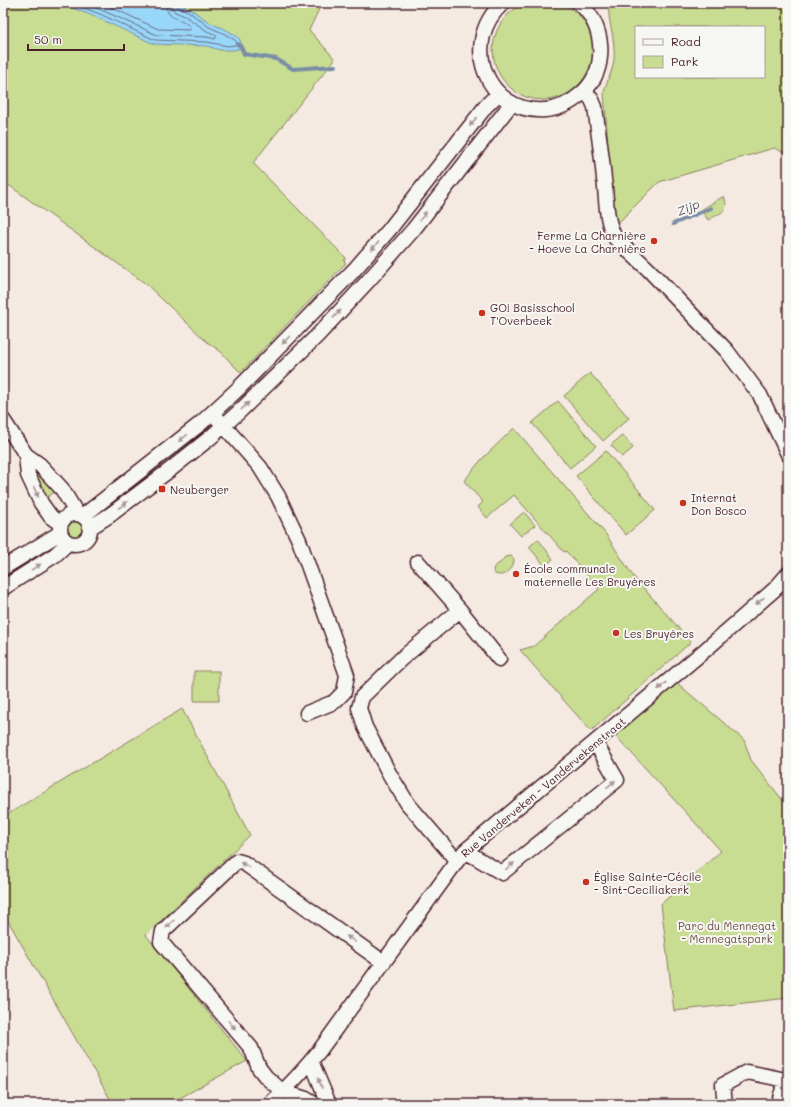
<svg xmlns="http://www.w3.org/2000/svg" width="791" height="1107" viewBox="0 0 791 1107" font-family="Mali,sans-serif">
  <style>
    .green { fill: #c8dd92; stroke: #897e5e; fill-rule: evenodd }
    .water { fill: #99d7fa; stroke: #798da7 }
    .lines { fill: none; stroke-linecap: round; stroke-linejoin: round }
    .shore { stroke: #6a697e; stroke-width: 1 }
    .stream { stroke: #798da7; stroke-width: 4 }
    .street-casing { stroke: #4a1f2b; stroke-width: 17 }
    .street { stroke: #f6f6f2; stroke-width: 14 }
    .oneway { fill: #a99598 }
    .poi-dot { fill: #c8321e; stroke: #f6f6f2; stroke-width: 1.5 }
    .labels { text-anchor: middle; dominant-baseline: central; stroke-width: 4; stroke-linejoin: round; paint-order: stroke }
    .poi-label { font-size: 11px; fill: #4a1f2b; stroke: #f6f6f2; text-anchor: start }
    .street-label { font-size: 11px; fill: #4a1f2b; stroke: #f6f6f2 }
    .park-label { font-size: 11px; fill: #6a4e45; stroke: #f6f6f2 }
    .water-label { font-size: 12px; font-style: italic; fill: #5e4d5f; stroke: #f6f6f2 }
  </style>
  <rect width="100%" height="100%" fill="#f4eae1"/>
  <filter id="ink" filterUnits="userSpaceOnUse"><feTurbulence type="fractalNoise" baseFrequency=".025" numOctaves="2"/><feDisplacementMap in="SourceGraphic" scale="8" xChannelSelector="R" yChannelSelector="G"/><feConvolveMatrix kernelMatrix="1 2 1 2 8 2 1 2 1" color-interpolation-filters="sRGB"/></filter>
  <g filter="url(#ink)">
    <path class="green" d="M493 50a50 50 0 1 1 100 0a50 50 0 1 1-100 0Z
      M3,3H322L309,30L335,59L253,163L346,258L344,261L346,263L242,371H239L220,351L207,342L146,284L3,181Z
      M609,3H788V154L774,148L659,182L617,224L613,207L604,93C605,86 608,81 610,75C613,67 615,58 614,50C614,34 607,19 609,3ZM636,27H764V77H636Z
      M724,196C730,212 720,213 708,220L701,210Z
      M590,373L629,418L603,441L564,396Z
      M558,401L596,446L570,468L532,423Z
      M514,428L605,533L633,576L691,642L591,731L567,704L520,650L534,646L599,589L566,551L564,552L514,495L487,518L478,507L483,502L464,481L481,460Z
      M623,435L633,448L622,457L611,445Z
      M606,451L655,510L626,535L576,476Z
      M34,469L56,491L46,498L33,470Z
      M524,512L535,525L521,536L510,524Z
      M67 530a9 9 0 1 1 18 0a9 9 0 1 1-18 0Z
      M538,539L553,559L545,566L529,547Z
      M511,556L514,559C514,569 505,578 495,574L493,571L494,567L501,562L505,557Z
      M194,671H219V701H194Z
      M677,683L744,740L751,760L788,807V998L674,1011L661,904L721,851L615,735Z
      M182,709L250,835L146,935L247,1061L169,1104H113L3,912V817Z"/>
    <path class="water" d="M60,3H175L189,8L212,24L225,29L238,37L241,42L238,49L234,50H220L207,46L154,44L98,18Z"/>
    <g class="lines">
      <path class="shore" d="M71,3L100,14L155,40L207,42L228,46L235,45L237,43L235,40L223,33L209,27L188,11L179,8L177,6V3
        M85,3L131,23L157,35L207,37L215,39L216,38V35L207,31L185,16L175,12L172,8V3
        M102,3L158,29L190,30V27C188,25 185,22 182,21C172,16 166,16 166,3"/>
      <path class="stream" d="M237,44L240,45L244,54L276,59L293,69L335,66
        M673,224L711,208"/>
      <defs>
        <path id="street" d="M503,3C459,42 486,114 545,110C559,109 571,103 581,94C592,85 599,71 600,57C602,37 595,16 579,3
          M585,91L592,100L595,107C598,131 602,155 604,179C607,199 605,222 616,239L648,269L727,351L760,395L788,454
          M217,418L260,467L278,496L299,540L347,675L344,692L334,702L307,713
          M3,420L26,455L28,475L41,503L51,517L61,524
          M26,455L40,465L62,489L77,514
          M60 529a15 15 0 1 1 30 0a15 15 0 1 1-30 0Z
          M83,516L200,424L238,389L354,270L389,230L486,106L499,93
          M91,527L110,515L171,469L211,437L240,411L317,336L368,281L413,230L512,103
          M418,562L460,610L499,659
          M3,568L60,533
          M3,588L55,555L68,543
          M465,851L502,873L617,780L595,742
          M457,861L408,804L390,775L365,727L359,708L362,697L401,659L460,610
          M311,1061L329,1104
          M270,1104C288,1087 305,1069 320,1050L457,861L465,851L704,651L775,589L788,574
          M314,1104L306,1099L283,1092L266,1077L259,1068L251,1048L161,942L163,931L237,861L244,863L383,962
          M725,1104L723,1085L747,1072L786,1080L788,1082
          M778,1104L786,1080"/>
      </defs>
      <use href="#street" class="street-casing"/>
      <use href="#street" class="street"/>
    </g>
    <defs><path id="oneway-solid" d="M-6-.8H1V-3.2L6.5 0L1 3.2V.8H-6Z"/></defs>
    <g class="oneway">
      <use href="#oneway-solid" transform="translate(473 122) rotate(128)"/>
      <use href="#oneway-solid" transform="translate(423 216) rotate(-52)"/>
      <use href="#oneway-solid" transform="translate(375 246) rotate(132)"/>
      <use href="#oneway-solid" transform="translate(337 314) rotate(-47)"/>
      <use href="#oneway-solid" transform="translate(286 340) rotate(134)"/>
      <use href="#oneway-solid" transform="translate(245 406) rotate(-45)"/>
      <use href="#oneway-solid" transform="translate(183 438) rotate(142)"/>
      <use href="#oneway-solid" transform="translate(36 492) rotate(66)"/>
      <use href="#oneway-solid" transform="translate(123 505) rotate(-37)"/>
      <use href="#oneway-solid" transform="translate(36 567) rotate(-32)"/>
      <use href="#oneway-solid" transform="translate(760 601) rotate(140)"/>
      <use href="#oneway-solid" transform="translate(662 686) rotate(140)"/>
      <use href="#oneway-solid" transform="translate(611 784) rotate(-40)"/>
      <use href="#oneway-solid" transform="translate(245 865) rotate(-151)"/>
      <use href="#oneway-solid" transform="translate(510 866) rotate(-39)"/>
      <use href="#oneway-solid" transform="translate(170 924) rotate(136)"/>
      <use href="#oneway-solid" transform="translate(351 939) rotate(-145)"/>
      <use href="#oneway-solid" transform="translate(232 1025) rotate(50)"/>
      <use href="#oneway-solid" transform="translate(320 1083) rotate(-113)"/>
    </g>
  </g>
  <g class="poi-dot">
    <circle cx="654" cy="241" r="4"/>
    <circle cx="482" cy="313" r="4"/>
    <rect x="158" y="485" width="8" height="8" rx="2"/>
    <circle cx="683" cy="503" r="4"/>
    <circle cx="516" cy="574" r="4"/>
    <circle cx="616" cy="633" r="4"/>
    <circle cx="586" cy="882" r="4"/>
  </g>
  <g class="labels">
    <g class="poi-label">
      <text x="646" y="235" text-anchor="end">Ferme La Charnière<tspan x="646" dy="13">- Hoeve La Charnière</tspan></text>
      <text x="490" y="307">GO! Basisschool<tspan x="490" dy="13">T'Overbeek</tspan></text>
      <text x="170" y="489">Neuberger</text>
      <text x="691" y="497">Internat<tspan x="691" dy="13">Don Bosco</tspan></text>
      <text x="524" y="568">École communale<tspan x="524" dy="13">maternelle Les Bruyères</tspan></text>
      <text x="624" y="633">Les Bruyères</text>
      <text x="594" y="876">Église Sainte-Cécile<tspan x="594" dy="13">- Sint-Ceciliakerk</tspan></text>
    </g>
    <g class="street-label">
      <text transform="translate(543 787) rotate(-40)">Rue Vanderveken - Vandervekenstraat</text>
    </g>
    <g class="park-label">
      <text x="727" y="925">Parc du Mennegat<tspan x="727" dy="13">- Mennegatspark</tspan></text>
    </g>
    <g class="water-label">
      <text transform="translate(688 207) rotate(-23)">Zijp</text>
    </g>
  </g>
  <rect width="791" height="1107" fill="none" stroke="#f6f6f2" stroke-width="16"/>
  <rect x="8" y="8" width="775" height="1091" fill="none" stroke="#4a1f2b" stroke-width="1.5" filter="url(#ink)"/>
  <rect x="635" y="26" width="130" height="52" fill="#f6f6f2" stroke="#b1a0a2"/>
  <rect x="643" y="39" width="20" height="6" fill="#f6f6f2" stroke="#b1a0a2"/>
  <text x="671" y="46" font-size="12" fill="#4a1f2b">Road</text>
  <rect x="643" y="56" width="20" height="12" fill="#c8dd92" stroke="#b1a0a2"/>
  <text x="671" y="66" font-size="12" fill="#4a1f2b">Park</text>
  <path d="M28 44v6h96v-6" fill="none" stroke="#4a1f2b" stroke-width="2"/>
  <text x="34" y="44" font-size="12" fill="#4a1f2b" stroke="#f6f6f2" stroke-width="3" paint-order="stroke">50 m</text>
</svg>
